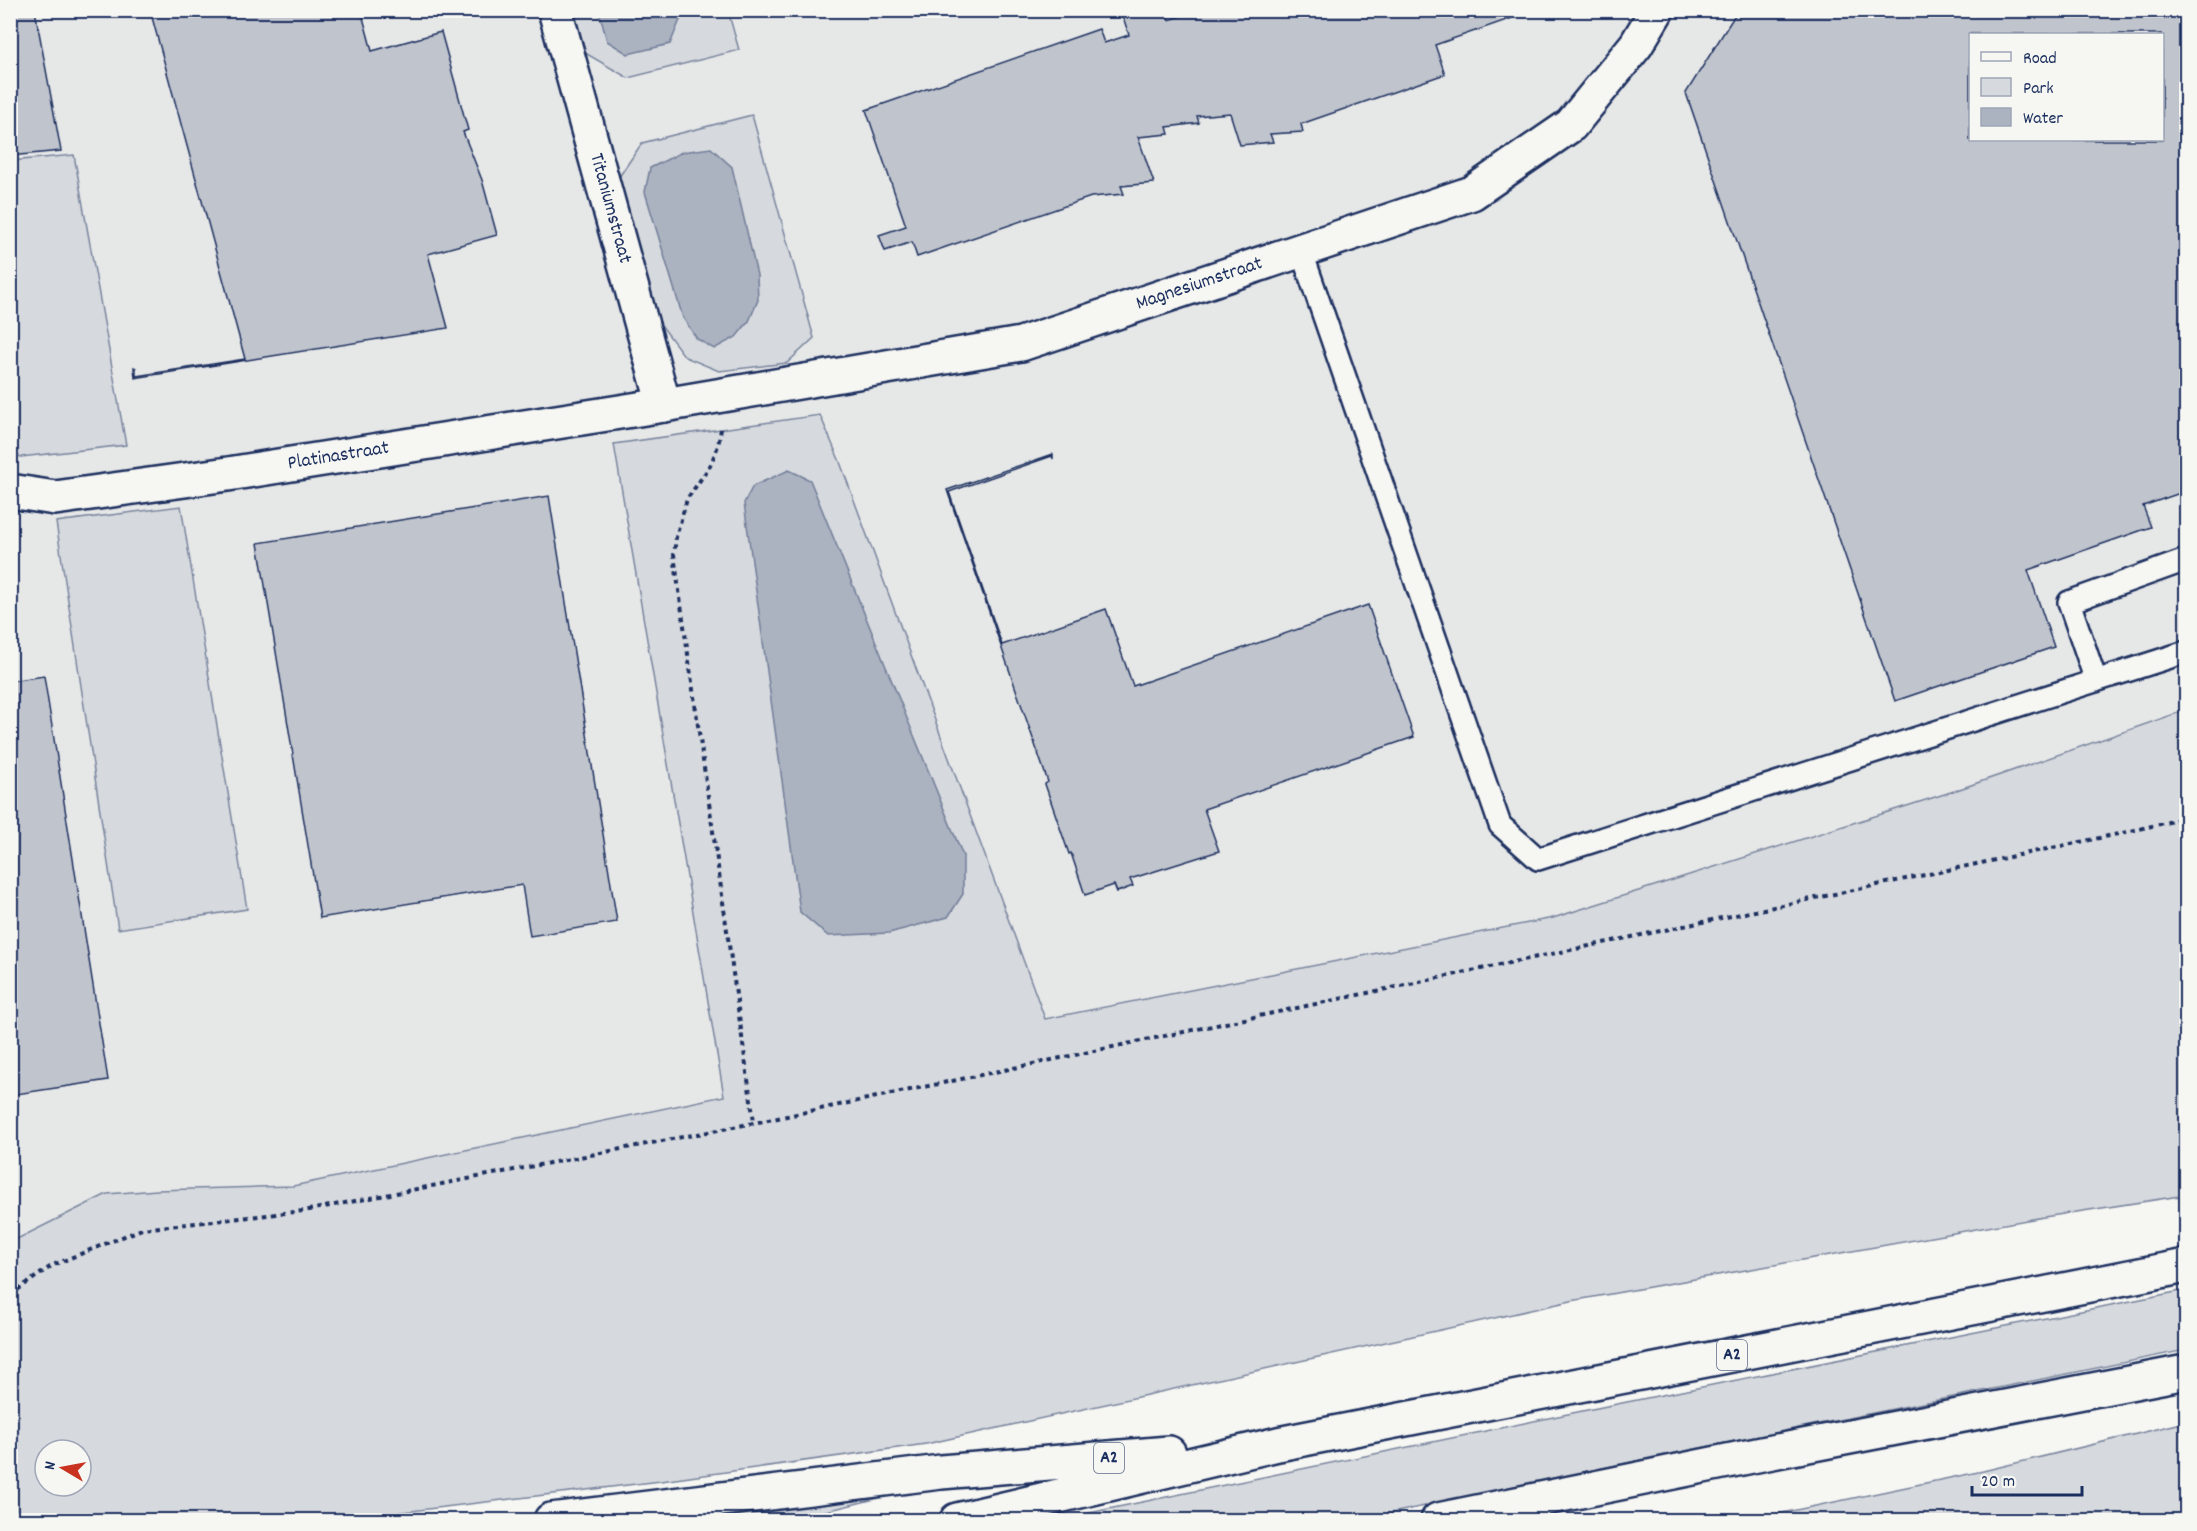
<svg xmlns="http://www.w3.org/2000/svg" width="2197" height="1531" viewBox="0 0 2197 1531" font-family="Dekko,sans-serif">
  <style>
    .built { fill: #e6e7e7; fill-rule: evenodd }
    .green { fill: #d6d9dd; stroke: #78849e; stroke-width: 1.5; fill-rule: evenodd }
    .water { fill: #abb2c0; stroke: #717e99; stroke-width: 1.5 }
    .building { fill: #c0c4cd; stroke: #1b2f5e; stroke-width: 1.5; fill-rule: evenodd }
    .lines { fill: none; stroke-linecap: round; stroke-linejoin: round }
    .lane-casing { stroke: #1b2f5e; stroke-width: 26 }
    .street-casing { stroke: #1b2f5e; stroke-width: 38 }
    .highway-casing { stroke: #1b2f5e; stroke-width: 38 }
    .path { stroke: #1b2f5e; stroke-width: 4; stroke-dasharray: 4.5 4.5; stroke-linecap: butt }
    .lane { stroke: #f6f6f2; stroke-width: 21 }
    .street { stroke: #f6f6f2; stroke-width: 33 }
    .highway { stroke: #f6f6f2; stroke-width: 33 }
    .labels { text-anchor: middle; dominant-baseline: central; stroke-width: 6; stroke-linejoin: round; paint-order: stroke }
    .shield { fill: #f6f6f2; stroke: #5d6b8a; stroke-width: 1.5 }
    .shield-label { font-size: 18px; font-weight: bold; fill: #1b2f5e }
    .street-label { font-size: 20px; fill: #1b2f5e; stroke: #f6f6f2 }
  </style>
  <rect width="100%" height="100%" fill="#f6f6f2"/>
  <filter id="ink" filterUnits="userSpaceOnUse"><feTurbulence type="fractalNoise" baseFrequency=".0167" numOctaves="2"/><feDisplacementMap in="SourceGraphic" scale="12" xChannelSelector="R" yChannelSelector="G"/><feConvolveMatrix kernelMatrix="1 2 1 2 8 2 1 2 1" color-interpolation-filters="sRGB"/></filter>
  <g filter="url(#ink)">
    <path class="built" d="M11,11H2186V716L1564,927L11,1255ZM1970,34H2162V140H1970Z"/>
    <path class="green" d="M570,11H599L607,40L680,20L678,11H728L739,50L628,78L580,50Z
      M752,115L814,338L787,363L719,371L685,357L658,321L619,177L642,143Z
      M74,155L126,445L21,457L10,452L11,161Z
      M820,415L840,462L1045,1019L1553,918L1951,792L2186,710V1195L2044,1217L1571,1301L926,1444L661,1481L336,1520H11V1242L107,1194L157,1190L293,1186L724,1096L614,444ZM45,1450H81V1486H45Z
      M181,506L247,909L118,929L56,522Z
      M2186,1290V1350L1650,1458L1359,1520H1055L1592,1409Z
      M2186,1422V1520H1748L1983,1471Z
      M879,1498L790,1520H688L805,1505Z"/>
    <path class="water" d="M599,11H678L680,20L670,44L628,54L607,41Z
      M711,148L732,167L757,275L758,300L749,321L736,337L714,349L697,339L683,318L645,192L650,168L682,152Z
      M789,470L810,480L963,856V894L948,917L889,933L828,936L800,912L744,503L753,486Z"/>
    <path class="building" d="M10,10H35L61,151L10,156Z
      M150,10H361L372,51L441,32L468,130L463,132L482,180L497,235L428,254L448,328L135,378L134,367L136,368V376L245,359Z
      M1133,10H1166L1169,20L1194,12V10H1535L1435,45L1445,74L1301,124L1303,132L1270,134L1273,142L1240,145L1230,113L1197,116L1199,123L1167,127L1169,134L1138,137L1154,183L1121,186L1124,194L1091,197L917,257L912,242L885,251L879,235L906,226L866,110L1099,29L1104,43L1129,35L1122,14Z
      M1738,10H2186V491L2143,506L2151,527L2028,570L2054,647L1895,701L1686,93ZM1970,34H2162V140H1970Z
      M1053,454V459L1052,456L949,492L1002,645L1106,609L1133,686L1368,605L1414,737L1204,809L1219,851L1130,879L1133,886L1117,892L1114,885L1085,895L1071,853L1069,854L1045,784L1048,782L947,490Z
      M549,496L617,922L530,936L522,885L320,918L258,543Z
      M44,676L108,1080L10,1095V681Z"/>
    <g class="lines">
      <defs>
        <path id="lane" d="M1301,250L1500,825L1538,859L2186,652
          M2096,681L2069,602L2186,560"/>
        <g id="street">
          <path id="s1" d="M555,10L664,405"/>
          <path id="s2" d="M10,491L55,498L228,474L664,405L1021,344L1472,193L1571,125L1636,45L1657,10"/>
        </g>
        <path id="highway" d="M551,1520L941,1472L1169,1453
          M957,1520L1278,1444L2186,1266
          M1438,1520L1762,1454L2186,1372"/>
      </defs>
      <use href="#lane" class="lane-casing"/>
      <use href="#street" class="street-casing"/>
      <use href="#highway" class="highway-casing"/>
      <path class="path" d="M721,429L718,446L710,466L687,499L676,537L674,555L754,1122
        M10,1295L53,1265L142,1229L304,1211L754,1123L2118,834L2173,821L2186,816"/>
      <use href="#lane" class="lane"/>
      <use href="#street" class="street"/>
      <use href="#highway" class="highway"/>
    </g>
  </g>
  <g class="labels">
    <g class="shield">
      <rect x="1717" y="1340" width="30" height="30" rx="4.5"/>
      <rect x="1094" y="1443" width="30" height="30" rx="4.5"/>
    </g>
    <g class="shield-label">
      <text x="1732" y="1355">A2</text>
      <text x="1109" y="1458">A2</text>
    </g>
    <g class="street-label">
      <text stroke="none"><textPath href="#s1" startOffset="206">Titaniumstraat</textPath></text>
      <text stroke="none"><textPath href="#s2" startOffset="1212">Magnesiumstraat</textPath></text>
      <text stroke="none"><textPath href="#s2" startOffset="332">Platinastraat</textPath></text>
    </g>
  </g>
  <rect width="2197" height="1531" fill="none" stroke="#f6f6f2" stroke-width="36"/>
  <rect x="18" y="18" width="2161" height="1495" fill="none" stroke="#1b2f5e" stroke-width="2" filter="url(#ink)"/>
  <rect x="1969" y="33" width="195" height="108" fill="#f6f6f2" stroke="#9ea6b7" stroke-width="1.5"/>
  <rect x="1981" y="52" width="30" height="9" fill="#f6f6f2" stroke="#9ea6b7" stroke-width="1.5"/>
  <text x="2023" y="63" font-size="18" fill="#1b2f5e">Road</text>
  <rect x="1981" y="78" width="30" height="18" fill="#d6d9dd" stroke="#9ea6b7" stroke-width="1.5"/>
  <text x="2023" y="93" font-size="18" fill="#1b2f5e">Park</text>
  <rect x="1981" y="108" width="30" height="18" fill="#abb2c0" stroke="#9ea6b7" stroke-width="1.5"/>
  <text x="2023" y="123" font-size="18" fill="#1b2f5e">Water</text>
  <g transform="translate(63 1468) rotate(280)"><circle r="28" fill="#f6f6f2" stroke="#9ea6b7" stroke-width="1.5"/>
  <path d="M0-4.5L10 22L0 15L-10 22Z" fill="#c8321e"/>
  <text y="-9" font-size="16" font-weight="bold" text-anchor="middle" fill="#1b2f5e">N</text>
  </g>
  <path d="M1972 1486v9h110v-9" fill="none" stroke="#1b2f5e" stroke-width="3"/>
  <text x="1981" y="1486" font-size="18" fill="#1b2f5e" stroke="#f6f6f2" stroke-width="4.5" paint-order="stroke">20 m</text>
</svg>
